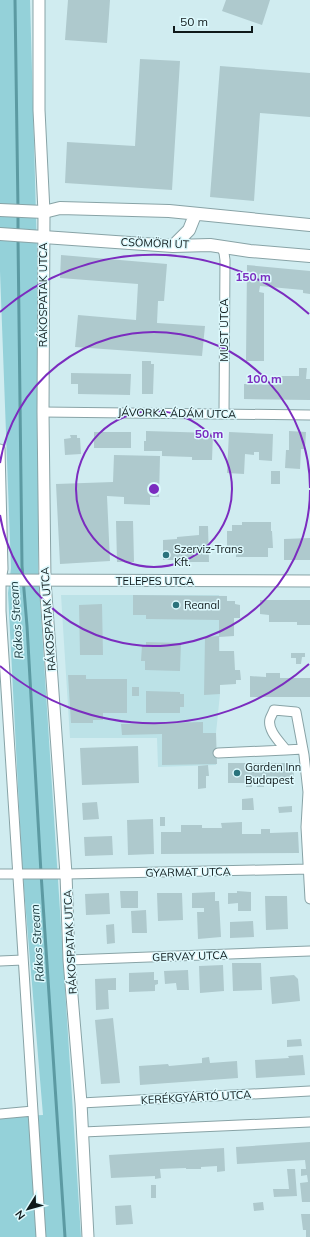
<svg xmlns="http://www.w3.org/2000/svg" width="310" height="1237" viewBox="0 0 310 1237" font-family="Mulish,sans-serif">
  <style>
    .built { fill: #bce2e7 }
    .green { fill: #94d1d9 }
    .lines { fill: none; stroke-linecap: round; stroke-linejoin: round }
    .stream { stroke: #5c9aa2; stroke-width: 3 }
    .building { fill: #aec9cd }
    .minor-casing { stroke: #88a3a6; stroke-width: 11 }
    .tertiary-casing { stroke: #88a3a6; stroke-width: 13 }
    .secondary-casing { stroke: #88a3a6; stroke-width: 14 }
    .minor { stroke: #fff; stroke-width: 9 }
    .tertiary { stroke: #fff; stroke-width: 11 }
    .secondary { stroke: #fff; stroke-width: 12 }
    .ring { fill: none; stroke: #7b2cbf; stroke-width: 2 }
    .poi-dot { fill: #2a737c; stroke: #ddf9fd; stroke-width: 1.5 }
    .labels { text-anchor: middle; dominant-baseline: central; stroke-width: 3; stroke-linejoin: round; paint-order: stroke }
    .street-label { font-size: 11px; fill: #0f191a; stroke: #ddf9fd }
    .poi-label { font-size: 11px; fill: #0f191a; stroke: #ddf9fd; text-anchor: start }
    .water-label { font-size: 12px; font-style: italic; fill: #17363a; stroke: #ddf9fd }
    .centre { fill: #7b2cbf; stroke: #ddf9fd; stroke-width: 2 }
    .ring-label { font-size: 12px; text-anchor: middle; font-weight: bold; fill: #7b2cbf; stroke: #ddf9fd; stroke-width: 3; stroke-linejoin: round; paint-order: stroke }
  </style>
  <rect width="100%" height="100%" fill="#d0ecf0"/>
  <path class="built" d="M61,595H219L220,694L216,733V765L158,767L157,738H70Z"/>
  <path class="green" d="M0,0H30L37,251L39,411L38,569L81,1237H0V1117L43,1115L22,865L8,593L11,568L0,271Z"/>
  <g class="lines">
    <path class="stream" d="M15,0L18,209
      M18,214V233
      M18,238L22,566L27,626L41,873L65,1237"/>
  </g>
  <path class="building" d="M68,0H110L107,43L65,40Z
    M226,0H270L262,25L222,11Z
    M140,59L180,61L172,190L65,183L67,142L135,146Z
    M220,66L310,73V117L260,113L254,201L210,197Z
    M61,255L167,264L164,301H158L157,323L205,326L202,356L75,347L78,315L136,320L138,284L60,278Z
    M247,265L310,271V294L303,293V290L260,286L259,292L264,293V361H246Z
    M142,361H151V364H154L153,394H142Z
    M299,368H307L306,379H310V400L244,399V384L277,385V376H299Z
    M71,373L131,374L130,395L78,394V384H71Z
    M146,431L213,433L212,460H192V457L162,456V451H144V441H146Z
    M289,431L306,432L305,449H301L300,469L285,468L286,450H289Z
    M94,432H131V448H94Z
    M229,432L273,434L272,461L259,460V452H254V455L245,454L244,474L227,473Z
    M70,435H77V438H80L81,454L65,455L64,439L71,438Z
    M114,455L160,456L159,497H150V505L124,504V497L107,496L110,561L60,564L56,484L113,482Z
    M271,471H280V484H271Z
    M116,521H133L134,562H117Z
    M242,522H271V531H272L273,548H268V557H236V554H232V549H227V531H232V525H242Z
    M199,526H208L209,562H193V556V562H177V560H163V540L177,539V537L199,535Z
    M310,538V560H284V539Z
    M133,595L227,596V601H235V604L240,605V618H234V636L219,637V651H234L235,670H240L241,680H236V684L220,685V694L204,695L205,637L219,636V620L146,619V615H133Z
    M260,600H310V625H297V622H269V615L260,614Z
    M102,604L103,655H80L79,605Z
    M146,642L181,643L180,671L145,670V661H141L142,645L146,646Z
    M291,653H305V657H302L301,664H296V658H291Z
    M266,673H280V678H310V697H250V676L266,677Z
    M68,675H86V679H127V713H103V720H93V723H71Z
    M132,687H139V696H132Z
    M146,691L180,692V694H184V707H180V713H146Z
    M203,722V733H216L217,764L162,765V734L122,735L121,724Z
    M138,746L139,783L82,785L80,748Z
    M228,763H293L294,779L264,780V787H257V780H252V787H246V783H228Z
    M208,765L209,776H206V788L198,789V766Z
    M253,798L254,810H242V799Z
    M97,802L99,819L83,820L82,803Z
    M292,806V812L279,813L278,807Z
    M160,817H165V826H160Z
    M153,819L154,854L128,855L127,820Z
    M242,822V834H261V829H270V833L298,832L299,853L161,854V832H181V825H202V828H222L221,823Z
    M112,836L113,855L85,856L84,837Z
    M120,891H138V908H121Z
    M237,891L251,892V911H238V903L228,904V893H237Z
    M215,892V901H219L221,937L198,939L197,912H204V908H192V893Z
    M109,893L110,914L86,915L85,894Z
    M157,893H182L183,920L158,921Z
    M265,896H287L288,929L266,930Z
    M146,910L147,933H132L131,911Z
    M253,921L254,937L230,938V922Z
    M114,924L115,943L107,944L106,925Z
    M232,963H261L262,990L233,991Z
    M223,965L224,991L200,993L199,966Z
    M188,970L189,990H177L176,983L165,984L164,971Z
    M154,972V980H158V984L155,985V991L129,992V973Z
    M294,975L298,979L300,1001L272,1004L270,977Z
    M116,978V990H108L109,1009L96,1010L95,979Z
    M113,1018L120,1083L101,1084L95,1020Z
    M301,1039L302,1046L287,1047V1040Z
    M303,1055L305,1075L256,1078L255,1060L289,1058L288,1056Z
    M209,1057L210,1063L237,1061L238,1078L140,1085L139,1066L168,1064L169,1066L202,1063V1058Z
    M310,1142V1202H302L300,1183L308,1182L307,1175L301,1176V1169H306L305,1160L237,1164L236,1147Z
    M224,1148L225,1171L217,1172V1166L201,1167V1169H186V1168L160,1169L161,1178L155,1179V1176L111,1178L109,1155Z
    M287,1169H295L297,1196L274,1197L273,1189H289Z
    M151,1185H156V1198H151Z
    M263,1202L264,1210L254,1211L253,1203Z
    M131,1205L133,1224L116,1225L115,1206Z
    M301,1214H310V1237H306V1230H303Z"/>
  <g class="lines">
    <defs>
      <path id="minor" d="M221,246L224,253L225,260L224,414
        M43,412L310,415
        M0,449L3,569L1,580V611L41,1237
        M303,749L286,750C280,742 267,730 270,719C271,716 273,713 274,710L296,712L304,755L308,792L306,827L310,899
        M218,753L286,750
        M0,874H67L310,869
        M69,960L310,951
        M0,961L23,960
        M81,1103L310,1091
        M0,1114L33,1111
        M83,1132L310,1122"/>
      <path id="tertiary" d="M39,0V110L44,212L43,412L45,581L66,874L69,960L81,1103L88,1237
        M0,580L310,581"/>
      <path id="secondary" d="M0,210L44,212L60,208L169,211L310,225
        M0,234L173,246L210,245L250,251L310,256
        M173,246L189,230L195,215"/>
    </defs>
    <use href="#minor" class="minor-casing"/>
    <use href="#tertiary" class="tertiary-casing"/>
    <use href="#secondary" class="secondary-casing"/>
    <use href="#minor" class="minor"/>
    <use href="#tertiary" class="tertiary"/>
    <use href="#secondary" class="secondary"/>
  </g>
  <g class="ring">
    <circle cx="154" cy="489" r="78"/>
    <path d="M310 490A156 156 0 0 1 0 515M0 463A156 156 0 0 1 310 488"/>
    <path d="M309 664A234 234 0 0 1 0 666M0 312A234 234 0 0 1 309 314"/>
  </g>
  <g class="poi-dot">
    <circle cx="166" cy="555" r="4"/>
    <circle cx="176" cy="605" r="4"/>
    <circle cx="237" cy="773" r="4"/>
  </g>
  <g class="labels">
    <g class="street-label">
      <text transform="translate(155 243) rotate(2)">CSÖMÖRI ÚT</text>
      <text transform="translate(43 295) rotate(-90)">RÁKOSPATAK UTCA</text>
      <text transform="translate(224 330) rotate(-90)">MUST UTCA</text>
      <text transform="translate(177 413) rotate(1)">JÁVORKA ÁDÁM UTCA</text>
      <text x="155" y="581">TELEPES UTCA</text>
      <text transform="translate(48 619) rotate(-94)">RÁKOSPATAK UTCA</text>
      <text transform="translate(188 872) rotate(-1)">GYARMAT UTCA</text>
      <text transform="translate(70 942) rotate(-93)">RÁKOSPATAK UTCA</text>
      <text transform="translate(190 956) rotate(-2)">GERVAY UTCA</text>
      <text transform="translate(196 1097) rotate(-3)">KERÉKGYÁRTÓ UTCA</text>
    </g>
    <g class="poi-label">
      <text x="174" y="549">Szerviz-Trans<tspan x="174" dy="13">Kft.</tspan></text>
      <text x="184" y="605">Reanal</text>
      <text x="245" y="767">Garden Inn<tspan x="245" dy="13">Budapest</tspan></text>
    </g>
    <g class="water-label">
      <text transform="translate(16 620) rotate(-94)">Rákos Stream</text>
      <text transform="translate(37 943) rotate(-94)">Rákos Stream</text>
    </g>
  </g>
  <circle cx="154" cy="489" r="6" class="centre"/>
  <g class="ring-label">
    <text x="253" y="281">150 m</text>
    <text x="264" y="383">100 m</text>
    <text x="209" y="438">50 m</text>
  </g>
  <g transform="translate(28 1209) rotate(233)" stroke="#ddf9fd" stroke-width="3" paint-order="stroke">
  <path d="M0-3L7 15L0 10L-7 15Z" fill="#0f191a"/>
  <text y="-6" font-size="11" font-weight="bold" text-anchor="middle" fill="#0f191a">N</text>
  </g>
  <path d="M174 26v6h78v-6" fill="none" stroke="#0f191a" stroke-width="2"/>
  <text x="180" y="26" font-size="12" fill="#0f191a" stroke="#ddf9fd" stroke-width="3" paint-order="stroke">50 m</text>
</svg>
